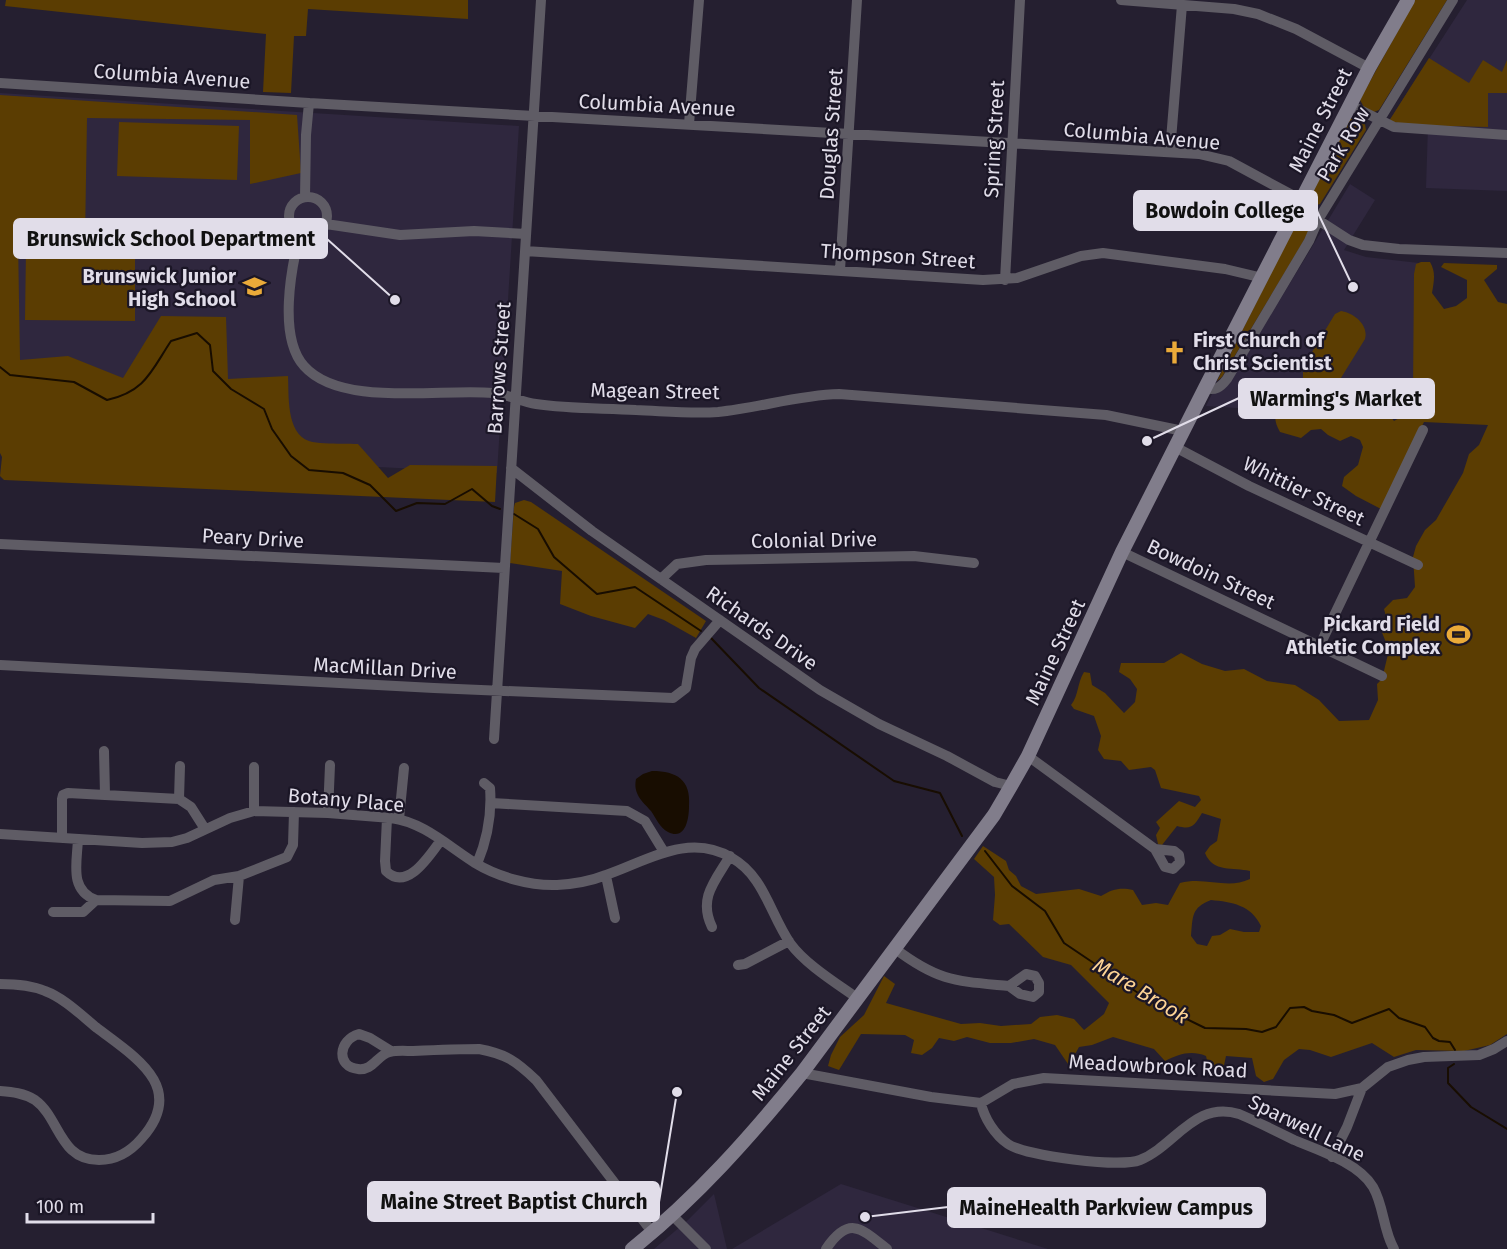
<svg xmlns="http://www.w3.org/2000/svg" width="1507" height="1249" viewBox="0 0 1507 1249" font-family="'Fira Sans',sans-serif">
  <style>
    .built { fill: #2f273e }
    .green { fill: #5b3d02; fill-rule: evenodd }
    .water { fill: #180d01 }
    .lines { fill: none; stroke-linecap: round; stroke-linejoin: round }
    .stream { stroke: #180d01; stroke-width: 2 }
    .street { stroke: #5f5c65; stroke-width: 10 }
    .secondary { stroke: #817d8b; stroke-width: 14 }
    .labels { text-anchor: middle; dominant-baseline: central; stroke-width: 4.5; stroke-linejoin: round; paint-order: stroke }
    .street-label { font-size: 20px; fill: #e1dde9; stroke: #1b1626 }
    .poi-label { font-size: 20px; font-weight: bold; fill: #e1dde9; stroke: #1b1626; text-anchor: end }
    .water-label { font-size: 21px; font-style: italic; fill: #fdd395; stroke: #1b1626 }
    .leader { fill: none; stroke: #e1dde9; stroke-width: 2 }
    .callout-dot { fill: #e1dde9; stroke: #1b1626; stroke-width: 2 }
    .callout { fill: #e1dde9; stroke: #e1dde9; stroke-width: 2 }
    .callout-label { font-size: 21px; text-anchor: middle; font-weight: bold; fill: #111 }
  </style>
  <rect width="100%" height="100%" fill="#251f30"/>
  <path class="built" d="M1467,0H1507V191L1426,188L1428,126L1389,121Z
    M0,93L519,126L497,473L0,448Z
    M1350,184L1375,200L1344,250L1366,257L1419,263L1413,419L1206,406L1212,394L1229,384Z
    M841,1184L1048,1249H732Z
    M714,1194L727,1249H654L688,1220Z"/>
  <path class="green" d="M6,0H468V19L308,9L306,36H294L291,93L263,92L266,34L5,6Z
    M1415,0H1447L1379,110L1374,112L1365,109L1360,100L1363,94Z
    M1429,58L1469,83L1483,60L1502,72L1507,60V93H1488V127L1408,125L1389,121Z
    M0,95L297,115L301,173L250,184V120L87,118L85,238L18,239L20,360L68,356L123,378L161,316L226,317L228,379L288,376C289,395 286,433 309,441C322,445 344,443 358,444L388,478L410,465L497,466L495,502L4,480L0,476L2,457L0,453Z
    M1357,118L1365,124L1366,130L1320,204L1313,206L1309,200L1349,119Z
    M119,122L239,126L237,180L117,176Z
    M1306,219L1312,227L1222,377L1217,381L1296,223L1299,220Z
    M26,250L135,252V321L25,320Z
    M1421,262H1430C1436,272 1434,281 1432,293L1444,309L1456,306L1467,298V280L1441,267L1444,263L1497,265V269L1484,280L1498,302L1507,304V1034L1490,1045L1464,1051L1416,1050L1394,1057L1372,1043L1331,1057L1310,1050L1299,1049L1284,1060L1273,1079L1264,1082L1256,1076L1252,1058L1226,1056L1223,1070L1209,1069L1206,1056C1191,1050 1179,1054 1165,1061L1154,1049L1113,1037L1092,1045L1079,1047L1073,1058L1068,1064L1055,1045L1034,1039L1011,1043H990L967,1037L954,1041L939,1038L932,1048L922,1055L911,1053L914,1040L905,1035L861,1034L839,1070L828,1066L831,1055L840,1037L864,1015L884,976L895,984L886,1003L961,1024L980,1023L1001,1026L1031,1024L1040,1017L1057,1015L1074,1019L1084,1030L1104,1014L1109,1003L1071,965L1043,957L1009,924L1000,925L993,920L995,895L994,877L974,859L983,846L1006,861L1009,870L1016,876L1021,886L1036,894L1079,889L1101,896C1112,889 1121,887 1133,890L1142,905L1156,903L1168,905L1180,883C1205,876 1227,890 1250,879V871C1233,867 1213,873 1205,853L1210,846L1217,841L1221,819L1202,813C1194,826 1192,830 1177,826L1162,845L1158,844L1156,835L1160,828L1156,822L1179,801L1195,807L1201,800L1199,796L1161,788L1155,770L1151,767L1129,770L1121,761L1104,759L1098,750L1101,736L1094,716L1074,709L1071,705C1079,695 1077,683 1084,672L1090,673L1092,685L1105,693L1124,713L1135,702L1137,689L1130,679L1119,672L1121,663H1164L1181,653L1202,664L1225,671L1244,669L1267,681L1295,685L1319,700L1339,721L1369,720L1378,700L1377,684L1382,679L1389,650L1381,630L1387,620L1384,609L1393,600L1407,598L1415,587L1413,557L1416,546L1425,530L1436,520L1463,473L1469,454L1479,445L1488,425L1424,422L1381,509L1356,496L1342,486L1344,477L1358,465L1363,447L1360,440L1351,436L1340,441L1328,435L1321,429L1311,430L1301,438L1280,432C1275,423 1274,418 1277,409H1289L1291,400L1343,407L1367,394C1375,396 1382,393 1389,394L1392,402L1387,412L1394,421L1408,413L1413,391L1414,274L1416,264ZM1211,900C1232,902 1251,905 1261,926L1259,932H1244L1230,929L1220,935L1212,936L1207,946L1197,944L1191,936C1193,916 1191,908 1211,900Z
    M1341,311C1354,313 1369,325 1365,339L1336,386C1325,389 1312,386 1303,379V367L1335,314Z
    M524,500L531,502L706,621L696,638L664,620L648,614L635,628L591,616L560,604L562,571L510,563L514,507L515,503Z"/>
  <path class="water" d="M652,771C677,771 691,780 689,806C689,818 686,841 668,832C660,828 656,818 651,811C642,801 633,794 636,779L643,774Z"/>
  <g class="lines">
    <path class="stream" d="M0,367L10,375L74,382L107,400C146,391 151,371 171,341L197,333L210,345L213,371L231,389L264,409L272,429L291,456L309,470L343,473L370,485L396,511L417,503L445,504L472,489L492,506L500,509
      M514,514L538,529L554,557L597,594L635,587L701,631
      M711,638L759,688L894,781L940,793L962,836
      M985,851L1012,886L1045,911L1064,943L1150,1001L1205,1028L1246,1029L1262,1032L1276,1027L1290,1008L1304,1007L1312,1011L1334,1015L1352,1023L1389,1009L1399,1018L1425,1027L1433,1038L1439,1041L1450,1042L1455,1050
      M1454,1064L1448,1068V1083L1471,1107L1507,1129"/>
    <path class="street" d="M1121,0L1234,9L1258,14L1296,29L1369,68
      M0,83L309,103L1199,154L1229,161L1292,195L1318,220L1349,240L1363,245L1399,249L1507,253
      M1350,105L1394,127L1507,135
      M689,124L699,0
      M1170,152L1182,5
      M289 216a19 19 0 1 1 38 0a19 19 0 1 1-38 0Z
      M305,197L306,135L309,103
      M326,224L400,235L474,231L526,234
      M300,234C291,268 278,337 304,366C341,408 442,388 493,393C508,394 521,402 536,404C569,409 603,408 636,410C663,411 691,414 718,412C759,408 798,395 839,394L1106,415L1183,431
      M525,251L983,280L1017,278L1081,256L1103,253L1225,269L1263,278
      M840,270L857,0
      M1005,280L1020,0
      M1205,388C1215,391 1220,388 1227,379L1309,241L1318,220L1453,0
      M1175,447L1249,486L1418,565
      M511,468L592,531L820,690L879,724L947,756L995,782L1011,786
      M0,544L504,568
      M1122,552L1382,676
      M661,579L677,564L706,560L914,556L974,563
      M1320,645L1423,430
      M0,665L434,688L673,698L686,688L691,658L695,649L720,620
      M494,739L541,0
      M104,751L105,794
      M1028,756L1155,849
      M179,799L180,766
      M491,803L627,811L645,821L664,852
      M254,811V767
      M328,813L330,765
      M387,818L385,861L386,871C407,892 429,856 441,840
      M399,819L404,768
      M0,834L142,843L172,842L187,838L230,818L254,811L328,813L391,818C423,822 448,846 475,863C498,877 530,886 557,885C574,884 591,881 606,875C647,861 689,832 732,858C764,876 770,914 790,943C805,964 836,983 857,998
      M62,838V799L63,795L68,793L179,799L191,807L205,829
      M78,839C77,863 69,890 96,900L170,901L214,880L239,876L287,857L293,845L294,812
      M1155,849L1174,851L1179,855L1180,862L1173,869L1165,867Z
      M477,864C487,840 492,814 490,788L484,783
      M606,876L615,918
      M53,912H83L96,900
      M235,920L239,876
      M712,927C698,898 715,881 730,856
      M894,948C939,982 956,981 1009,986
      M738,965L745,964L789,941
      M1026,974L1035,976L1039,983V992L1033,997L1020,994L1009,986Z
      M0,984C15,984 31,985 45,991C64,998 81,1015 97,1028C135,1057 187,1087 142,1138C131,1151 116,1160 99,1160C59,1160 60,1118 35,1100C24,1093 12,1092 0,1091
      M391,1051L370,1038L359,1034C338,1040 336,1067 358,1069C373,1071 377,1055 390,1052C397,1050 406,1051 413,1051C435,1050 457,1049 479,1049C506,1054 516,1061 536,1080L652,1232
      M802,1073L931,1097L981,1103L1013,1084L1044,1078L1335,1094L1362,1088L1388,1067L1408,1060L1424,1057L1479,1055L1494,1049L1507,1041
      M981,1103C984,1118 995,1135 1008,1144C1026,1156 1120,1168 1140,1160C1175,1146 1195,1100 1239,1114C1258,1122 1276,1131 1294,1140C1318,1150 1359,1163 1373,1187C1384,1206 1383,1230 1394,1249
      M1332,1157L1347,1127L1362,1088
      M672,1215L706,1249
      M826,1249C849,1215 861,1228 887,1249"/>
    <path class="secondary" d="M632,1249C696,1198 750,1137 802,1073L994,815L1011,786L1028,756L1122,552L1205,388L1369,68L1408,0"/>
  </g>
  <defs>
    <symbol id="school-bare" viewBox="-9 -9 18 18"><path d="M0-5L7-2L0 1L-7-2ZM-4 1L0 2.5L4 1V4Q0 6-4 4Z" fill="#eaaa39" stroke="#1b1626" stroke-width="2.5" paint-order="stroke"/></symbol>
    <symbol id="church-bare" viewBox="-9 -9 18 18"><path d="M-1.2-6h2.4v3.5h3.3v2.4h-3.3V6h-2.4V-.1h-3.3v-2.4h3.3Z" fill="#eaaa39" stroke="#1b1626" stroke-width="2.5" paint-order="stroke"/></symbol>
    <symbol id="stadium-bare" viewBox="-9 -9 18 18"><path d="M0-5a6.5 5 0 1 0 0 10a6.5 5 0 1 0 0-10ZM-3.5-1.8h7v3.6h-7Z" fill="#eaaa39" stroke="#1b1626" stroke-width="2.5" paint-order="stroke"/></symbol>
  </defs>
  <g fill-rule="evenodd">
    <use href="#school-bare" x="238" y="270" width="33" height="33"/>
    <use href="#church-bare" x="1158" y="336" width="33" height="33"/>
    <use href="#stadium-bare" x="1442" y="618" width="33" height="33"/>
  </g>
  <g class="labels">
    <g class="street-label">
      <text transform="translate(172 76) rotate(4)">Columbia Avenue</text>
      <text transform="translate(657 105) rotate(3)">Columbia Avenue</text>
      <text transform="translate(1320 120) rotate(-63)">Maine Street</text>
      <text transform="translate(831 134) rotate(-86)">Douglas Street</text>
      <text transform="translate(1142 136) rotate(5)">Columbia Avenue</text>
      <text transform="translate(994 139) rotate(-87)">Spring Street</text>
      <text transform="translate(1343 144) rotate(-59)">Park Row</text>
      <text transform="translate(898 256) rotate(4)">Thompson Street</text>
      <text transform="translate(499 368) rotate(-86)">Barrows Street</text>
      <text transform="translate(655 391) rotate(1)">Magean Street</text>
      <text transform="translate(1304 491) rotate(26)">Whittier Street</text>
      <text transform="translate(253 538) rotate(3)">Peary Drive</text>
      <text transform="translate(814 540) rotate(-1)">Colonial Drive</text>
      <text transform="translate(1211 574) rotate(25)">Bowdoin Street</text>
      <text transform="translate(762 628) rotate(35)">Richards Drive</text>
      <text transform="translate(1055 652) rotate(-65)">Maine Street</text>
      <text transform="translate(385 668) rotate(3)">MacMillan Drive</text>
      <text transform="translate(346 800) rotate(5)">Botany Place</text>
      <text transform="translate(791 1053) rotate(-52)">Maine Street</text>
      <text transform="translate(1158 1066) rotate(3)">Meadowbrook Road</text>
      <text transform="translate(1307 1128) rotate(26)">Sparwell Lane</text>
    </g>
    <g class="poi-label">
      <text x="236" y="276">Brunswick Junior<tspan x="236" dy="23">High School</tspan></text>
      <text x="1193" y="340" text-anchor="start">First Church of<tspan x="1193" dy="23">Christ Scientist</tspan></text>
      <text x="1440" y="624">Pickard Field<tspan x="1440" dy="23">Athletic Complex</tspan></text>
    </g>
    <g class="water-label">
      <text transform="translate(1141 991) rotate(31)">Mare Brook</text>
    </g>
  </g>
  <path class="leader" d="M1353 287L1317 211M395 300L327 239M1147 441L1239 398M677 1092L659 1202M865 1217L948 1207"/>
  <g class="callout-dot">
    <circle cx="1353" cy="287" r="6"/>
    <circle cx="395" cy="300" r="6"/>
    <circle cx="1147" cy="441" r="6"/>
    <circle cx="677" cy="1092" r="6"/>
    <circle cx="865" cy="1217" r="6"/>
  </g>
  <g class="callout">
    <rect x="1134" y="191" width="183" height="39" rx="6"/>
    <rect x="14" y="219" width="313" height="39" rx="6"/>
    <rect x="1239" y="379" width="195" height="39" rx="6"/>
    <rect x="368" y="1182" width="291" height="39" rx="6"/>
    <rect x="948" y="1188" width="317" height="39" rx="6"/>
  </g>
  <g class="callout-label">
    <text x="1225" y="218">Bowdoin College</text>
    <text x="171" y="246">Brunswick School Department</text>
    <text x="1336" y="406">Warming's Market</text>
    <text x="514" y="1209">Maine Street Baptist Church</text>
    <text x="1106" y="1215">MaineHealth Parkview Campus</text>
  </g>
  <path d="M27 1213v9h126v-9" fill="none" stroke="#e1dde9" stroke-width="3"/>
  <text x="36" y="1213" font-size="18" fill="#e1dde9" stroke="#1b1626" stroke-width="4.5" paint-order="stroke">100 m</text>
</svg>
